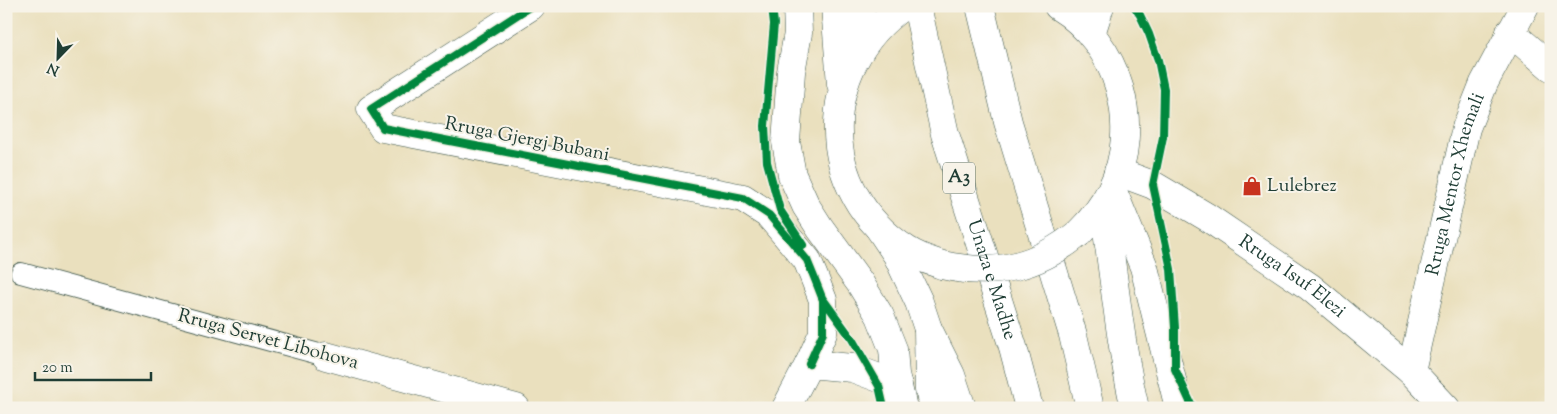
<svg xmlns="http://www.w3.org/2000/svg" width="1557" height="414" viewBox="0 0 1557 414" font-family="'Sorts Mill Goudy',serif">
  <style>
    .lines { fill: none; stroke-linecap: round; stroke-linejoin: round }
    .service-casing { stroke: #3d5549; stroke-width: 22 }
    .minor-casing { stroke: #3d5549; stroke-width: 29 }
    .secondary-casing { stroke: #3d5549; stroke-width: 29 }
    .trunk-casing { stroke: #3d5549; stroke-width: 29 }
    .path { stroke: #3d5549; stroke-width: 3; stroke-dasharray: 1 4; stroke-linecap: butt }
    .service { stroke: #fff; stroke-width: 20 }
    .minor { stroke: #fff; stroke-width: 28 }
    .secondary { stroke: #fff; stroke-width: 28 }
    .trunk { stroke: #fff; stroke-width: 28 }
    .secondary-bridge-casing { stroke: #3d5549; stroke-width: 29; stroke-linecap: butt }
    .secondary-bridge { stroke: #fff; stroke-width: 28 }
    .cycleway-casing { stroke: #f7f3e8; stroke-width: 11 }
    .cycleway { stroke: #00873e; stroke-width: 8 }
    .labels { text-anchor: middle; dominant-baseline: central; stroke-width: 4; stroke-linejoin: round; paint-order: stroke }
    .shield { fill: #f7f3e8; stroke: #60746a; stroke-width: 1 }
    .shield-label { font-size: 18px; font-weight: bold; fill: #1f3d34 }
    .street-label { font-size: 19px; fill: #1f3d34; stroke: #f7f3e8 }
    .poi-label { font-size: 19px; fill: #1f3d34; stroke: #f7f3e8; text-anchor: start }
  </style>
  <rect width="100%" height="100%" fill="#f7f3e8"/>
  <filter id="ink" filterUnits="userSpaceOnUse"><feTurbulence type="fractalNoise" baseFrequency=".02" numOctaves="2"/><feDisplacementMap in="SourceGraphic" scale="10" xChannelSelector="R" yChannelSelector="G"/><feConvolveMatrix kernelMatrix="1 2 1 2 8 2 1 2 1" color-interpolation-filters="sRGB"/></filter>
  <filter id="wash" filterUnits="userSpaceOnUse"><feTurbulence type="fractalNoise" baseFrequency=".0096" numOctaves="4" result="noise"/><feDisplacementMap in="SourceGraphic" scale="20" xChannelSelector="R" yChannelSelector="G"/><feGaussianBlur stdDeviation="1.12" result="paint"/><feColorMatrix in="noise" values="0 0 0 0 0 0 0 0 0 0 0 0 0 0 0 0 0 1.4 0 .05"/><feComposite in="paint" operator="in"/></filter>
  <g filter="url(#wash)">
    <rect width="100%" height="100%" fill="#eae0be"/>
  </g>
  <g filter="url(#ink)">
    <g class="lines">
      <defs>
        <path id="service" d="M21,273L326,356"/>
        <g id="minor">
          <path d="M531,6L371,109L383,128L743,198L769,215L807,260L814,277L823,300V333L809,364"/>
          <path d="M1510,32L1551,67"/>
          <path d="M1091,34L1100,6"/>
          <path id="s1" d="M1118,172L1153,185L1207,217L1310,287L1411,371L1446,408"/>
          <path d="M326,356L516,408"/>
          <path id="s2" d="M1411,371L1466,128L1484,83L1525,6"/>
          <path d="M786,408L809,364L852,368L898,385"/>
        </g>
        <path id="secondary" d="M797,6L798,33L791,72L786,142L792,175L806,206L820,228L860,283L880,316L893,349L895,374L903,408
          M835,6L841,84
          M903,6C816,67 815,192 907,250C917,257 930,261 942,265
          M1058,6C1119,43 1143,126 1111,190C1103,206 1092,220 1079,233
          M1112,189L1144,267L1179,408
          M928,329L929,390L934,408"/>
        <g id="trunk">
          <path d="M860,6L865,42"/>
          <path id="s3" d="M917,6L945,134L1013,347L1029,408"/>
          <path d="M980,6L1008,122L1073,335L1090,408"/>
          <path d="M1103,205C1114,272 1119,341 1135,408"/>
          <path d="M879,228L897,255L919,302L928,329L951,375L962,408"/>
        </g>
      </defs>
      <use href="#service" class="service-casing"/>
      <use href="#minor" class="minor-casing"/>
      <use href="#secondary" class="secondary-casing"/>
      <use href="#trunk" class="trunk-casing"/>
      <path class="path" d="M1135,9C1161,44 1170,105 1161,147"/>
      <use href="#service" class="service"/>
      <use href="#minor" class="minor"/>
      <use href="#secondary" class="secondary"/>
      <use href="#trunk" class="trunk"/>
      <defs>
        <path id="secondary-bridge" d="M942,265C995,277 1037,267 1079,233"/>
      </defs>
      <use href="#secondary-bridge" class="secondary-bridge-casing"/>
      <use href="#secondary-bridge" class="secondary-bridge"/>
      <defs>
        <path id="cycleway" d="M531,6L371,109L383,128L743,198L769,215L807,260L814,277L823,300V333L809,364
          M772,6L774,24L765,126L767,162L780,210L803,245
          M1134,6L1140,15L1149,34L1158,60L1164,89L1163,137L1153,185L1171,269L1175,328V369L1193,408
          M823,299L852,339L879,386L884,408"/>
      </defs>
      <use href="#cycleway" class="cycleway-casing"/>
      <use href="#cycleway" class="cycleway"/>
    </g>
  </g>
  <defs>
    <symbol id="shop-bare" viewBox="-9 -9 18 18"><path d="M-5-2.5h2.3a2.7 3.5 0 0 1 5.4 0H5L5.5 6h-11ZM-1.5-2.5h3a1.5 2.3 0 0 0-3 0Z" fill="#c8321e" stroke="#f7f3e8" stroke-width="2.5" paint-order="stroke"/></symbol>
  </defs>
  <g fill-rule="evenodd">
    <use href="#shop-bare" x="1238" y="172" width="28" height="28"/>
  </g>
  <g class="labels">
    <rect class="shield" x="943" y="162.5" width="32" height="31" rx="4"/>
    <g class="shield-label">
      <text x="959" y="178">A3</text>
    </g>
    <g class="street-label">
      <text transform="translate(527 140) rotate(11)">Rruga Gjergj Bubani</text>
      <text stroke="none"><textPath href="#s2" startOffset="192">Rruga Mentor Xhemali</textPath></text>
      <text stroke="none"><textPath href="#s1" startOffset="204">Rruga Isuf Elezi</textPath></text>
      <text stroke="none"><textPath href="#s3" startOffset="284">Unaza e Madhe</textPath></text>
      <text transform="translate(268 340) rotate(15)">Rruga Servet Libohova</text>
    </g>
    <g class="poi-label">
      <text x="1267" y="186">Lulebrez</text>
    </g>
  </g>
  <rect width="1557" height="414" fill="none" stroke="#f7f3e8" stroke-width="25"/>
  <g transform="translate(58 58) rotate(203)" stroke="#f7f3e8" stroke-width="4" paint-order="stroke">
  <path d="M0-4L9 19L0 12L-9 19Z" fill="#1f3d34"/>
  <text y="-8" font-size="14" font-weight="bold" text-anchor="middle" fill="#1f3d34">N</text>
  </g>
  <path d="M35 372v8h116v-8" fill="none" stroke="#1f3d34" stroke-width="2.5"/>
  <text x="42" y="372" font-size="15" fill="#1f3d34" stroke="#f7f3e8" stroke-width="4" paint-order="stroke">20 m</text>
</svg>
